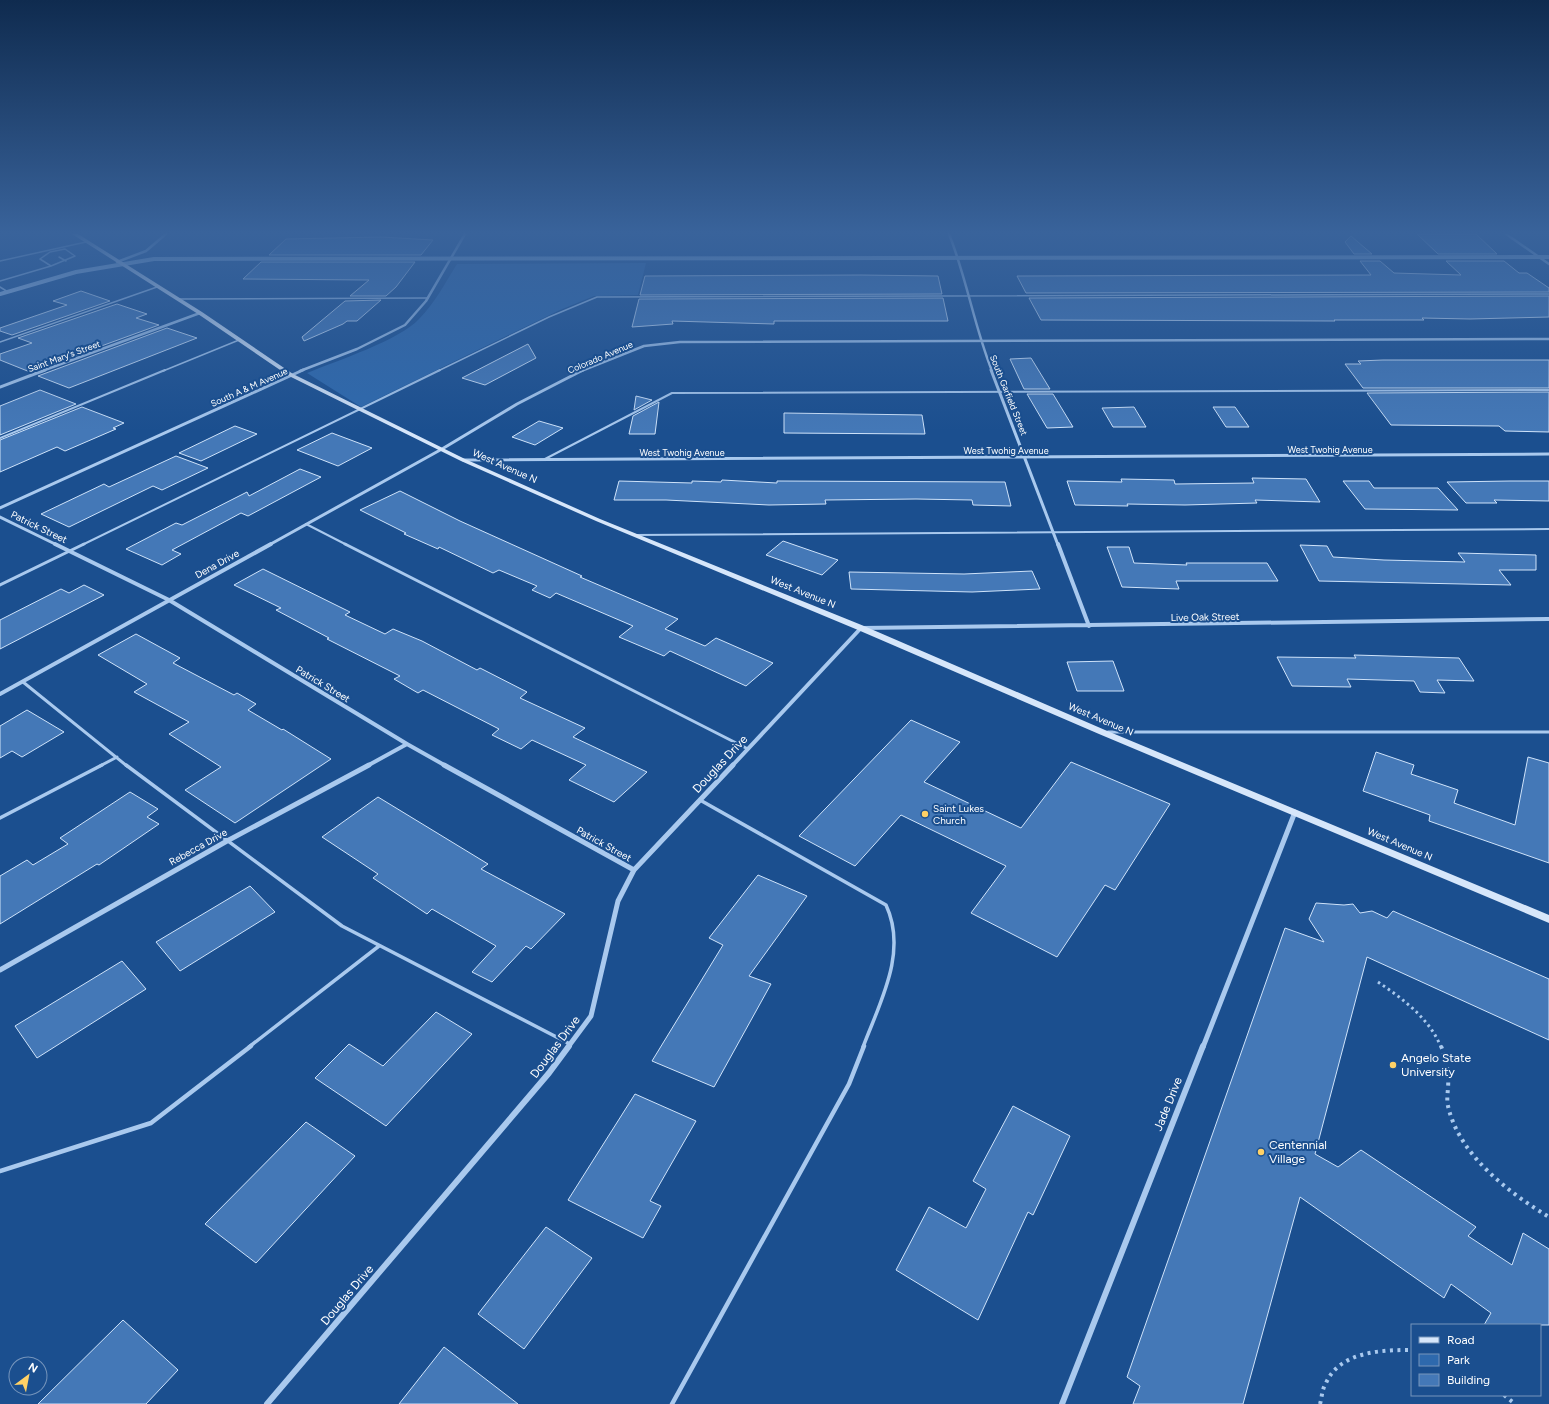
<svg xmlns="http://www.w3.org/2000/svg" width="1549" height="1404" viewBox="0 0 1549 1404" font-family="Figtree,sans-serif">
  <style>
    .green { fill: #2e69ad }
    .building { fill: #4478b7; stroke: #cfe3fa }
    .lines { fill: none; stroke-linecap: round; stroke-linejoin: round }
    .path-far1 { stroke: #a9c9ee; stroke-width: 3; stroke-dasharray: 2.5 3.5; stroke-linecap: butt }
    .path { stroke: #a9c9ee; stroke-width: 4; stroke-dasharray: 3 4.5; stroke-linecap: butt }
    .service-far4 { stroke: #a9c9ee; stroke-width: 1.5 }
    .service-far3 { stroke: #a9c9ee; stroke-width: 2 }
    .service-far2 { stroke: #a9c9ee; stroke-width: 3 }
    .service-far1 { stroke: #a9c9ee; stroke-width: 3.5 }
    .service { stroke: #a9c9ee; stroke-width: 4.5 }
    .minor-far4 { stroke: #a9c9ee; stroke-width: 2.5 }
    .minor-far3 { stroke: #a9c9ee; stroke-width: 3 }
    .minor-far2 { stroke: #a9c9ee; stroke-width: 4 }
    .minor-far1 { stroke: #a9c9ee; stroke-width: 5 }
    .minor { stroke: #a9c9ee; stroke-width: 6 }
    .tertiary { stroke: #a9c9ee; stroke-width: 4 }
    .secondary { fill: #d6e6fa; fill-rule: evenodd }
    .poi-dot { fill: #ffd166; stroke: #1b4f8f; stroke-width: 1.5 }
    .labels { text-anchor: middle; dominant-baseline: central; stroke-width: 4; stroke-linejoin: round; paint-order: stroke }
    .far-street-label { font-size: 9px; fill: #fff; stroke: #1b4f8f }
    .street-label { font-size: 10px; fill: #fff; stroke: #1b4f8f }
    .poi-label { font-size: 10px; fill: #fff; stroke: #1b4f8f; text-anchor: start }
    .near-street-label { font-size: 12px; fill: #fff; stroke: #1b4f8f }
    .near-poi-label { font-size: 12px; fill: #fff; stroke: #1b4f8f; text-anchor: start }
  </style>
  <rect width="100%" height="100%" fill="#1b4f8f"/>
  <path class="green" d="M646,263L638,295L594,296L560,310L361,407L307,373C336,361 400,340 419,319C435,303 445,283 457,264Z"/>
  <path class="building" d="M1417,234H1476L1497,254H1438Z
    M1351,236L1372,254H1354L1345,242Z
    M381,237L433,240L421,255H269L286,239Z
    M1360,261H1380L1394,273L1461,275L1446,261H1504L1519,273H1527L1549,288V292L1026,293L1017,276L1371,275Z
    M261,262H415L396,287L386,296H350L369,280L243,279Z
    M861,275L938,276L942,294L640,295L645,276Z
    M81,291L110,301L12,335L0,331V328L67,305L53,301Z
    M1549,296V317L1470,319L1422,318L1424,320H1334L1335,321L1041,320L1029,298Z
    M943,298L948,321H774V324L672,321L673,324L632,327L639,299Z
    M381,300L357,321H347L343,324L304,341L302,337L345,301Z
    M117,304L147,314L136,318L159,325L30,372L0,360V354L32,343L18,338Z
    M167,328L197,338L69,388L38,376Z
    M528,344L536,358L485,385L462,378Z
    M1031,358L1050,389H1024L1010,359Z
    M1383,360H1549V388H1363L1345,364H1361L1358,361Z
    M40,390L76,404L0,435V406Z
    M1549,392V432L1505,431L1499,426L1391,425L1367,393Z
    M1027,394H1053L1073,427L1047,428Z
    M636,396L652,400L634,410Z
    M659,402L655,434H629L633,416Z
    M82,407L124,423L113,428L116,429L65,451L57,447L0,472V440Z
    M1134,407L1146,427H1113L1102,408Z
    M1213,407H1235L1249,427H1226Z
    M784,413L922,415L925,434L784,433Z
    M539,421L563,428L535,445L512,437Z
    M235,426L257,434L201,461L179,453Z
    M332,433L372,448L338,466L297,450Z
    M176,456L208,468L162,490L153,486L69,527L41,514L104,484L109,487Z
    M300,469L321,477L248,516L241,513L172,550L181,554L162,565L126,549L176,523L182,525L247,492L249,496Z
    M1252,478L1306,479L1320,502L1255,500L1257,503L1185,505L1127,504L1128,506L1075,505L1067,481L1122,482L1121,479L1174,480L1175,484L1254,483Z
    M722,480L777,483V481L1005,482L1011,506L973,505L972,500L916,499L825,500L826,504L769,505L666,500H614L619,481L692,483V481L721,482Z
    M1343,481H1369L1374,488H1438L1458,510L1365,509Z
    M1510,481H1549V501L1494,500L1497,503H1466L1447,482Z
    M400,491L460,521L582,576L580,577L678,619L665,629L705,646L716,638L773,663L746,686L670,651L664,656L619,637L633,626L556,593L550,598L532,590L537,586L499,570L493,573L439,547L438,549L404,534L406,533L360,510Z
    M783,541L838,560L822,575L766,555Z
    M1300,545L1327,546L1333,557L1384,560L1465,562L1458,553L1536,555V570H1499L1511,585L1319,581Z
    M1107,547H1129L1134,563L1187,565L1186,563H1267L1278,581H1176L1179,589L1122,587Z
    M263,569L350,612L345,615L385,634L393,629L422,641L477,670L480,668L527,692L520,698L585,728L573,737L647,772L614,802L569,780L586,765L532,740L521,749L492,735L499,729L423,690L418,693L394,679L400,676L327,639L329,638L276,610L281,608L234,585Z
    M1032,571L1040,589L972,592L851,589L849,572L964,574Z
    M84,585L104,595L0,649V620L61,589L69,593Z
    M136,634L180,658L173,663L234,695L237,693L256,704L248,710L282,730L283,729L331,759L235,823L185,790L221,767L169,734L189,722L134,692L147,684L98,655Z
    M1354,655L1459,658L1474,681L1437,680L1445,693L1420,692L1414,681L1347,679L1351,687L1292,686L1277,657L1356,658Z
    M1113,661L1124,691H1077L1067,662Z
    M27,710L64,732L22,757L12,751L0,758V726Z
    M911,720L960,742L924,782L1021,828L1071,762L1170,804L1115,890L1105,885L1057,957L971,913L1006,866L901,815L855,866L799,836Z
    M1376,752L1414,765L1411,774L1458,790L1454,803L1515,825L1528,757L1549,763V863L1429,821L1430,815L1363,791Z
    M130,792L158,809L147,817L159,824L99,865L97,864L0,924V876L27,860L33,865L68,844L60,838Z
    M378,797L488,864L481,869L565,914L531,949L526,946L492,982L472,972L496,946L432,909L427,914L373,878L378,874L322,837Z
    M758,875L807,896L749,976L771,984L714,1087L652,1061L723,945L709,938Z
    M250,886L275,912L180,971L156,942Z
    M1316,903L1344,905L1353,904L1360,913L1372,911L1387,918L1393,911L1549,979V1040L1367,957L1315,1154L1338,1167L1361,1150L1476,1227L1468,1236L1512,1265L1523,1233L1549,1249V1325H1484L1491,1313L1451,1284L1444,1298L1300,1197L1243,1404H1133L1140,1386L1127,1377L1285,928L1324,942L1309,919Z
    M122,961L146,989L37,1058L15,1026Z
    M436,1012L472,1034L386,1126L315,1078L349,1044L383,1066Z
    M635,1094L696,1121L650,1201L661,1206L643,1238L568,1200Z
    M1013,1106L1070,1136L1033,1215L1028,1212L978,1320L896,1270L929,1207L966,1228L986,1189L973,1181Z
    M306,1122L355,1156L256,1263L205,1224Z
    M546,1227L592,1258L524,1349L478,1314Z
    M123,1320L178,1370L146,1404H38Z
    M444,1347L518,1404H399Z"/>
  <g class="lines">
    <path class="path-far1" d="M1378,982C1403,999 1429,1018 1441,1047"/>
    <path class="path" d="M1441,1046C1445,1056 1448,1067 1448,1079C1449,1088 1446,1097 1448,1106C1459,1155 1508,1192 1549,1217
      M1504,1395L1515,1404
      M1320,1404C1322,1397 1322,1389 1326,1383C1340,1351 1382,1350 1412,1350"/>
    <path class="service-far4" d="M65,249L75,256L51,266L40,259L50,252Z
      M59,257L66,261
      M0,261L86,242
      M0,281L51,266
      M0,287L8,292
      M179,299L428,298
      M0,342L157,287
      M163,371L239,340
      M438,371L549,317L597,297L1549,294"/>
    <path class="service-far3" d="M0,438L165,370
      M545,459L672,393L1549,390
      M306,524L347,545
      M634,535L1549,529
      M82,545L440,370"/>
    <path class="service-far2" d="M345,544L748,749
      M0,585L84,544
      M23,682L127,766
      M1108,732H1549
      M100,766L117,757"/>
    <path class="service-far1" d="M126,765L342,926L570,1044
      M700,800L886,905C908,952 880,1002 863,1047
      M0,818L102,765
      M249,1047L379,946"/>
    <path class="service" d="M0,1171L151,1123L251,1046
      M672,1404L849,1084L864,1046"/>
    <path class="minor-far4" d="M949,234C967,279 974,326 992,371
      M1506,234L1549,264
      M117,262L146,251L166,234
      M42,371L200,313
      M300,371L357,349L405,325L426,301L465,234
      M581,371L644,346L680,342L1549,339"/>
    <path class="minor-far3" d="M991,370L1058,545
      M0,387L45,370
      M463,460L1549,454
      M0,508L303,370
      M0,517L57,545
      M269,545L442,449L517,404L583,370"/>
    <path class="minor-far2" d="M55,544L169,600L407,744L446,766
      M1058,544L1089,626
      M0,694L271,544
      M367,766L407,744
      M732,766L861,628L1549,619"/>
    <path class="minor-far1" d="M444,765L634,870
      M0,970L227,841L369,765
      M568,1047L591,1016L618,901L634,870L733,765
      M1203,1047L1295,812"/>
    <path class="minor" d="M267,1404L549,1073L569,1046
      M1062,1404L1203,1046"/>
    <path class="tertiary" d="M0,294L76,272L154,259L1549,257"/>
    <path class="secondary" d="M78,234L202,312L293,374L465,459L600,519L864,626L1105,730L1549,915V923L1099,734L858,630L596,521L461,461L289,376L198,314L72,234Z"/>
  </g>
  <linearGradient id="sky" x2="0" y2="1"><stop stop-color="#0f2b4f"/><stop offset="0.54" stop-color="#39639b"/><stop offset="1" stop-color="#39639b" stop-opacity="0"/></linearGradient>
  <rect width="1549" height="431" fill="url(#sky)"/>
  <g class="poi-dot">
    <circle cx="925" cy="814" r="4"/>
    <circle cx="1393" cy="1065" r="4"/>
    <circle cx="1261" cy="1152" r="4"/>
  </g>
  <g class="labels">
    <g class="far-street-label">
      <text transform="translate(64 356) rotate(-20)">Saint Mary's Street</text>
      <text transform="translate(600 357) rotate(-23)">Colorado Avenue</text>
      <text transform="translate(249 387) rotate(-24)">South A &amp; M Avenue</text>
      <text transform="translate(1009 395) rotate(68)">South Garfield Street</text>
      <text x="1330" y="449">West Twohig Avenue</text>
      <text x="1006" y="450">West Twohig Avenue</text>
      <text x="682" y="452">West Twohig Avenue</text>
    </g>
    <g class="street-label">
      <text transform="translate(505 466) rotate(24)">West Avenue N</text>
      <text transform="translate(39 527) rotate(26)">Patrick Street</text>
      <text transform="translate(217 564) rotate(-29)">Dena Drive</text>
      <text transform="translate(803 592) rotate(22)">West Avenue N</text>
      <text transform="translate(1205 617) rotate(-1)">Live Oak Street</text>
      <text transform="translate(323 684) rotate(31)">Patrick Street</text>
      <text transform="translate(1101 719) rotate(23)">West Avenue N</text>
      <text transform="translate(604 844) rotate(29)">Patrick Street</text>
      <text transform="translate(1400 844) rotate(23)">West Avenue N</text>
      <text transform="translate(198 847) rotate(-29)">Rebecca Drive</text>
    </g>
    <g class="poi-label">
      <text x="933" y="808">Saint Lukes<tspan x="933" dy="12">Church</tspan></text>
    </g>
    <g class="near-street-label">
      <text transform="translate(720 764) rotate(-47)">Douglas Drive</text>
      <text transform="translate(555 1047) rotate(-53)">Douglas Drive</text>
      <text transform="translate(1168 1104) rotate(-68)">Jade Drive</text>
      <text transform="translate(347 1295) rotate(-50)">Douglas Drive</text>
    </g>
    <g class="near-poi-label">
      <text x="1401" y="1058">Angelo State<tspan x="1401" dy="14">University</tspan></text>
      <text x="1269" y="1145">Centennial<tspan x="1269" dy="14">Village</tspan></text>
    </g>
  </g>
  <rect x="1411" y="1324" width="130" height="72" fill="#1b4f8f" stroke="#7695bc"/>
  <rect x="1419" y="1337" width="20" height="6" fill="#d6e6fa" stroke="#7695bc"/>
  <text x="1447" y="1344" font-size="12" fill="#ffffff">Road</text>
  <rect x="1419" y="1354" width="20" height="12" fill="#2e69ad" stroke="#7695bc"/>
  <text x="1447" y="1364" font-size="12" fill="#ffffff">Park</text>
  <rect x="1419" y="1374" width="20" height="12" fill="#4478b7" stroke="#7695bc"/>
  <text x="1447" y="1384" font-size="12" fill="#ffffff">Building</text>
  <g transform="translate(28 1376) rotate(32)"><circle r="19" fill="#1b4f8f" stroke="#7695bc"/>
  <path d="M0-3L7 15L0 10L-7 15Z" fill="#ffd166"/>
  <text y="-6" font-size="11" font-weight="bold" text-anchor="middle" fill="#ffffff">N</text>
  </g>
</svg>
